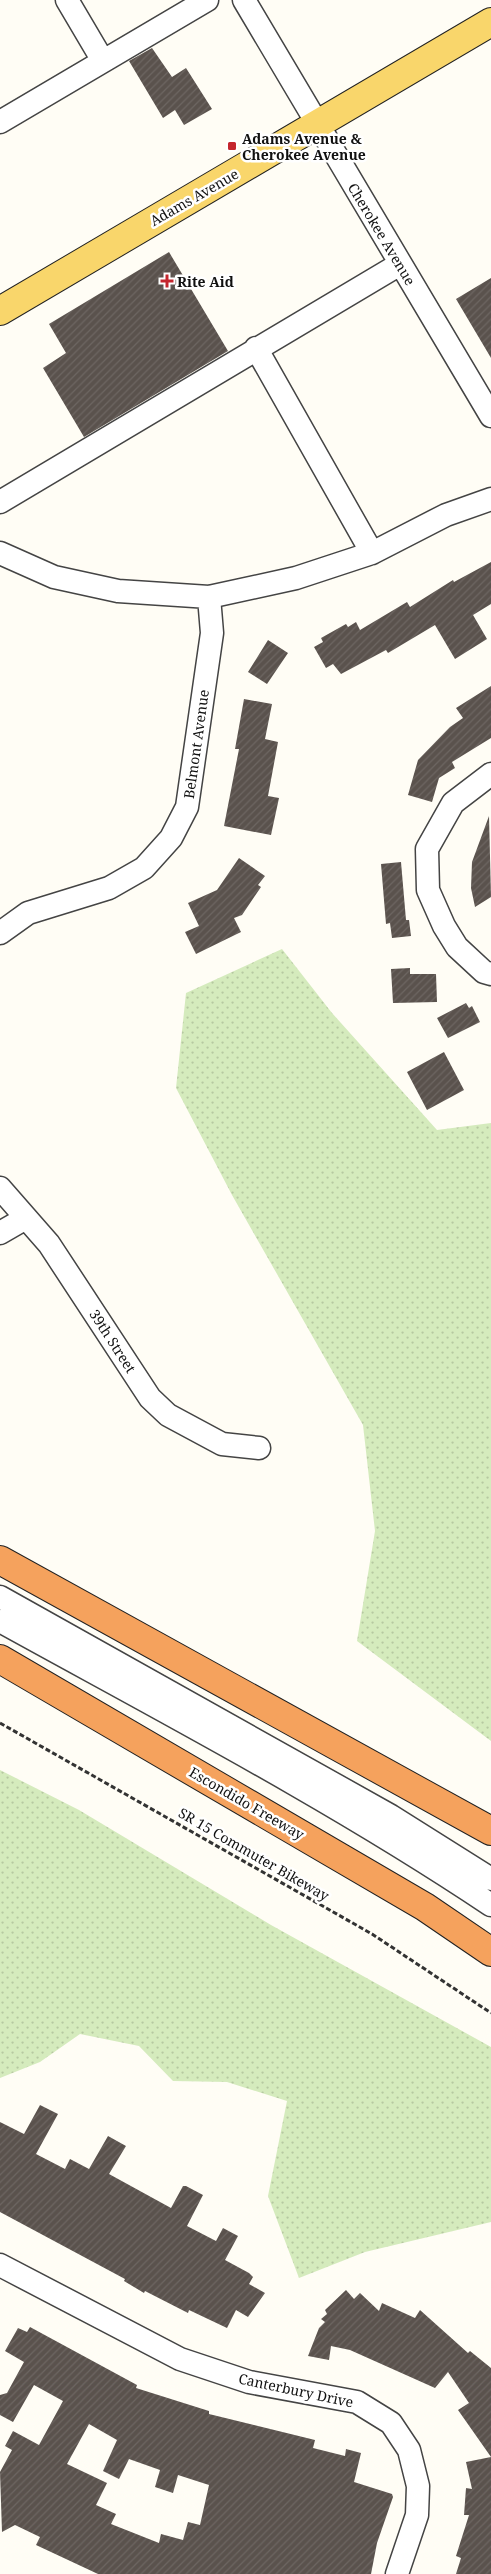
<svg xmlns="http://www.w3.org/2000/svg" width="491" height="2574" viewBox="0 0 491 2574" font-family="'Noto Serif',serif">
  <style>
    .grass { fill: url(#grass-dots) }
    .building { fill: url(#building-hatch); fill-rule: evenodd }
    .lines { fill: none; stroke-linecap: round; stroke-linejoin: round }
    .minor-casing { stroke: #444; stroke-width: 25 }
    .major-casing { stroke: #222; stroke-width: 30 }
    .highway-casing { stroke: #222; stroke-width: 30 }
    .path { stroke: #333; stroke-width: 3; stroke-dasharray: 5 2.5; stroke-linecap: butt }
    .minor { stroke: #fff; stroke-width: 22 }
    .major { stroke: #f9d66b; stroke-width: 28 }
    .highway { stroke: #f5a25d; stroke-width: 28 }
    .poi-dot { fill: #c4262e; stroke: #fff; stroke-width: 2 }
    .labels { text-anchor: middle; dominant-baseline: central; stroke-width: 5; stroke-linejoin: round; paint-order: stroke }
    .poi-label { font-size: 14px; font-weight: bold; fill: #111; stroke: #fff; text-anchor: start }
    .street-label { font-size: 14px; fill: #111; stroke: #fff }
  </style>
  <defs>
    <pattern id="grass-dots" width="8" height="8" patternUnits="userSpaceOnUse" patternTransform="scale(1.25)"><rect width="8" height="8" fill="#d5ebbd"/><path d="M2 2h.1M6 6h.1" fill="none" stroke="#b6c8a1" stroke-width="1.8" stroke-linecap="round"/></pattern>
    <pattern id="building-hatch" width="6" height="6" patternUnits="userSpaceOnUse" patternTransform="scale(1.25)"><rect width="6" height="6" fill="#5a524d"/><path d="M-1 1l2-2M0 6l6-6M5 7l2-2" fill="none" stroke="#6d6662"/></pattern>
  </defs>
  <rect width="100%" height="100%" fill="#fffdf5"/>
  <path class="grass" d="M282,949L332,1013L437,1130L491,1123V1741L357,1641L375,1531L363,1425L232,1195L176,1088L186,993Z
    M0,1770L79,1810L271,1925L491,2047V2222L365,2252L299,2278L268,2196L287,2101L227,2082L173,2081L139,2046L80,2034L40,2062L0,2078Z"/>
  <path class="building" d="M152,48L172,77L186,68L212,109L184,125L175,110L163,118L129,61Z
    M169,252L228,351L84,437L43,368L66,353L49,324Z
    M491,278V358L456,299Z
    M491,562V604L473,615L487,639L455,659L435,625L388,653L386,650L341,674L333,664L326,668L314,647L323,642L321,638L346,624L348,627L356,622L360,630L407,602L410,607L453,580L454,582Z
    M268,640L288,653L267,684L248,672Z
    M491,686V738L452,762L455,768L439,778L432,802L408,795L418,760L450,727L463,718L456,708Z
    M244,699L272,704L265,739L278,742L268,796L279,798L271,835L224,826L239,749H235Z
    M489,816L491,897L475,907L471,888L472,862Z
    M239,858L265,876L258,885L261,887L242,915L234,918L241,932L196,954L185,932L199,926L188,903L217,890Z
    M401,862L406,920H409L411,936L392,938L390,923L386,924L381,864Z
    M410,968V974H436L437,1002L393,1003L391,969Z
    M466,1003L469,1008L472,1006L480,1022L448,1038L437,1018Z
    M444,1052L464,1090L427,1110L407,1072Z
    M40,2105L58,2114L36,2154L65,2169L70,2159L89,2169L108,2136L126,2146L109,2174L171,2208L183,2186H186L203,2195L187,2226L216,2241L223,2228L238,2236L225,2260L249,2273L253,2277L249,2284L265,2293L248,2317L236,2310L227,2328L189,2310L188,2313L145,2291L144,2293L124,2281L125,2279L0,2212V2122L24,2134Z
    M346,2290L354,2299L360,2293L379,2311L382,2303L415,2318L420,2310L468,2353L470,2351L491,2368V2574H456L461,2558L456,2556L469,2515H464L466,2488L472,2489L466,2462L491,2457L458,2410L469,2403L448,2372L435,2388L350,2350L331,2346L329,2360L308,2356L319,2328L325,2322L321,2319L327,2314L325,2310Z
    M30,2327L137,2385L136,2388L209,2411V2414L315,2440L313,2448L345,2456L346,2449L361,2453L354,2482L392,2494L393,2497L377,2543L371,2574H98L36,2545L40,2537L15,2525L2,2532L0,2472L12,2450L5,2446L13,2431L39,2445L63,2401L34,2385L13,2422L0,2415V2395L7,2393L24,2362L5,2351L18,2328L27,2332ZM89,2424L117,2440L103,2471L119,2479L129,2459L160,2470L155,2487L173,2493L178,2475L209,2485L200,2525L188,2522L183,2540L161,2534L159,2543L111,2524L116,2514L96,2505L107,2483L67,2464Z"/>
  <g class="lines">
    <defs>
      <path id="minor" d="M67,0L103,61
        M244,0L491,416
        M0,122L207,0
        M256,348L372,553
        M0,502L400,264
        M0,553L54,577L118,591L209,597L296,578L372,553L446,515L491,499
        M491,774L453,803L427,849L428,890L444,926L457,947L484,972L491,974
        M0,933L28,913L109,888L144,868L171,838L187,807L212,633L209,597
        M0,1188L49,1244L150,1398L168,1415L222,1444L259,1448
        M0,1233L26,1218
        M0,1597L391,1816L491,1879
        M0,1621C165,1712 334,1800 491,1905
        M0,2265L180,2359L249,2382L357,2402L391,2423L409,2450L418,2486L417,2515L397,2574"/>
      <path id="major" d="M0,311L491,22"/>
      <path id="highway" d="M0,1560L491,1831
        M0,1659L425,1907L491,1952"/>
    </defs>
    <use href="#minor" class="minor-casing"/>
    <use href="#major" class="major-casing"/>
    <use href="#highway" class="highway-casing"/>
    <path class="path" d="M0,1723L372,1934L491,2013"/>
    <use href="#minor" class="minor"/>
    <use href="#major" class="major"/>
    <use href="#highway" class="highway"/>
  </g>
  <g class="poi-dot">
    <rect x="227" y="141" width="10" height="10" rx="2.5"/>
    <path d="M164.5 273.5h5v5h5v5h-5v5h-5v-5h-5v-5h5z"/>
  </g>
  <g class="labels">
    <g class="poi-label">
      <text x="242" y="138">Adams Avenue &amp;<tspan x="242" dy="16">Cherokee Avenue</tspan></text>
      <text x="177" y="281">Rite Aid</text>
    </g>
    <g class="street-label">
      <text transform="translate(194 197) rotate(-30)">Adams Avenue</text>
      <text transform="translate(382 234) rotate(59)">Cherokee Avenue</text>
      <text transform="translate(196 744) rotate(-82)">Belmont Avenue</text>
      <text transform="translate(113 1341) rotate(57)">39th Street</text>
      <text transform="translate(247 1803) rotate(30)">Escondido Freeway</text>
      <text transform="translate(254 1854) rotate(30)">SR 15 Commuter Bikeway</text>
      <text transform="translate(296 2390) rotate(12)">Canterbury Drive</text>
    </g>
  </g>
</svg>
